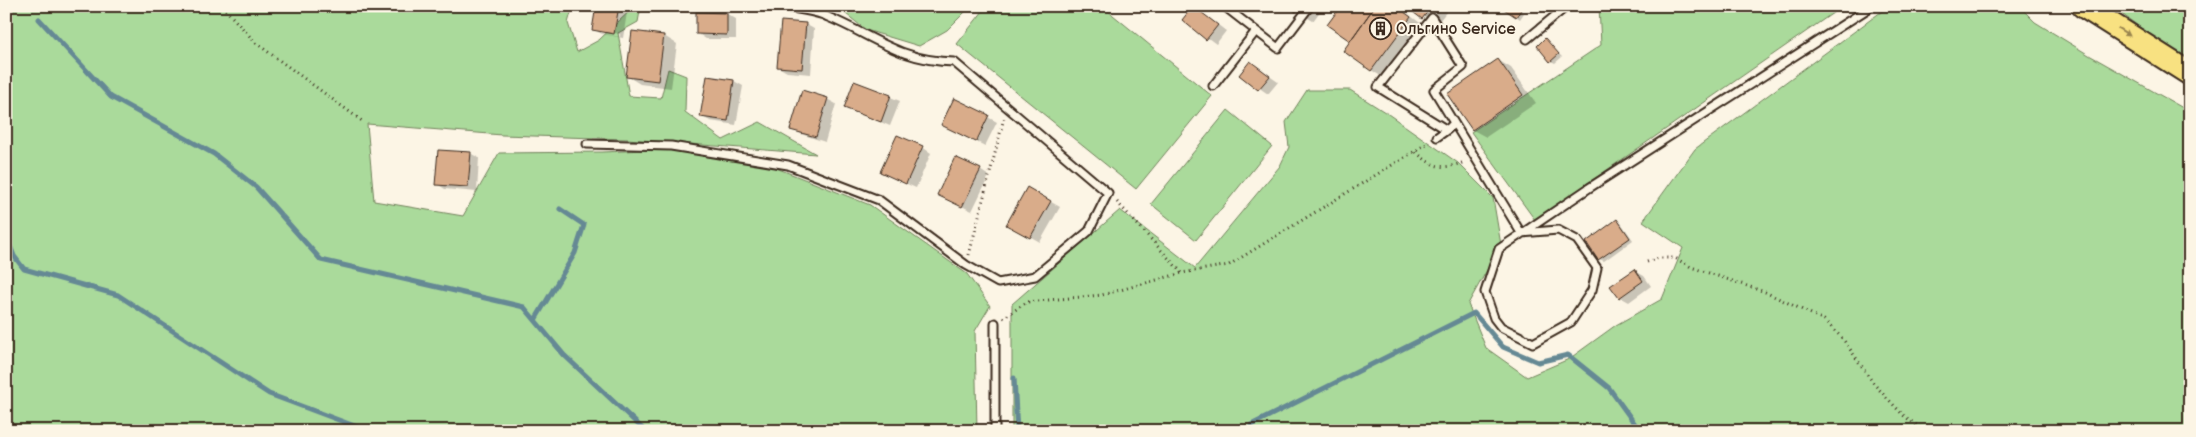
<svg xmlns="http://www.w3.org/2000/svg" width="2196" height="437" viewBox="0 0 2196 437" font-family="'Balsamiq Sans',sans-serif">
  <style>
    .green { fill: #aada9b; stroke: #72825c }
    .shadow { fill: #0003; fill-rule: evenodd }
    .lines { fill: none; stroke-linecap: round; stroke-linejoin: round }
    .stream { stroke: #658994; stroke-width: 5 }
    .building { fill: #d9ac8a; stroke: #3b2a1e }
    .lane-casing { stroke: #3b2a1e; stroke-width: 11 }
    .primary-casing { stroke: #3b2a1e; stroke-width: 26 }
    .path { stroke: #3b2a1e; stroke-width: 3; stroke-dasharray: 1 4; stroke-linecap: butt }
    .lane { stroke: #fcf5e5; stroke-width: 7 }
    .primary { stroke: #f8e181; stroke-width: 22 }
    .oneway { fill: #9a8650 }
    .labels { text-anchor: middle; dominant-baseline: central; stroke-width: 4; stroke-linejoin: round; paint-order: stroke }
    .poi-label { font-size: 16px; fill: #3b2a1e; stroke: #fcf5e5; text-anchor: start }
  </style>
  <rect width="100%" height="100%" fill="#fcf5e5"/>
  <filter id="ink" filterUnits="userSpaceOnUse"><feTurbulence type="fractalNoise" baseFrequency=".02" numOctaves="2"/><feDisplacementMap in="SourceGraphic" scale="10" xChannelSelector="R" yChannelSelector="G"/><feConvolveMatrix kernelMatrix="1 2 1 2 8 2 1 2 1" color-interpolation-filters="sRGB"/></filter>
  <g filter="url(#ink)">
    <path class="green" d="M6,6H573L568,23L577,52L599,40L635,6H641L638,22L618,33L629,96L661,98L668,69L686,76L685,112L723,140L760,122L816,154L627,139L502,135L367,124L374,201L463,216L499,153L602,152L667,149L771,166L870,205L967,274L990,306L975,331L977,431H6Z
      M836,6H971L947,30L919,46L866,30Z
      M987,6H1102L1212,96L1136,189L957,44Z
      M1599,6H1843L1535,220L1471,132L1601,45Z
      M1889,6H2019L2035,22L2089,55L2190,112V431H1012V304L1120,210L1195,268L1280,166L1289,147L1286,122L1307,90H1350L1388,114L1458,163L1493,198L1501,245L1468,304L1486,348L1527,377L1569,359L1616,325L1662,299L1683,248L1643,221L1695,149Z
      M2111,6H2181L2190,12V60L2153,37Z
      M1228,110L1272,146L1196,240L1151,204Z"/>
    <path class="shadow" d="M597,6H628L623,38L602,34L593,29ZM601,30L620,34V37L601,33Z
      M1289,6H1324L1313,21Z
      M1342,6H1397L1423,25L1384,78L1371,70L1352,41L1329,24Z
      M1408,6H1451L1436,25Z
      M1515,6L1524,13L1520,19L1516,16Z
      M1194,7L1226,31L1216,44L1184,20Z
      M727,14L736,19V39H706L697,33Z
      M805,24L814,29L811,74L787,72L778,67Z
      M664,36L677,44L671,88L640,84L627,76Z
      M1545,40L1562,57L1555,63L1551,61Z
      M1498,60L1511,68L1536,103L1486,137L1473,130L1449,94Z
      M1251,63L1278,82L1268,94L1241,75Z
      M734,81L743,86L736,125L710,121L701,116Z
      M854,82L900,101L890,126L845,107Z
      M827,99L836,104L825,142L801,134L792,129Z
      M955,100L997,122L985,146L951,129Z
      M922,147L931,153L916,188L891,177Z
      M470,153L479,158L477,192L445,189L437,184Z
      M980,170L989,176L972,211L947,199Z
      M1028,189L1060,207L1040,242L1008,224Z
      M1617,221L1621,223L1633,240L1604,261L1599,259Z
      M1635,271L1644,276L1651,286L1629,302L1620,297Z"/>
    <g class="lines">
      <path class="stream" d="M39,19L111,97L214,154L256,187L321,260L524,307L564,355L645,431
        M6,236L14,256L24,269L118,295L269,394L368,431
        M535,320L575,253L584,225L560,209
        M1014,378L1017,431
        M1251,431V425L1474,313L1503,347L1538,362L1568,355L1609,388L1640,431"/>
    </g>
    <path class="building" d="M596,6H619L614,34L592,30Z
      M1193,6L1218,25L1206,40L1182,20Z
      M1287,6H1300L1296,12Z
      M1341,6H1375L1350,41L1327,25Z
      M1375,6H1396L1411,17L1371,71L1343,51Z
      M1405,6H1432L1422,19Z
      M1506,6H1516L1521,10L1516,17L1504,9Z
      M696,12L727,13V35L696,34Z
      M781,21L806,23L802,69L777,67Z
      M632,31L664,35L658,81L626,77Z
      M1545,38L1559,54L1550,62L1537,46Z
      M1498,59L1523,95L1472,130L1447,94Z
      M1250,61L1270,76L1258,90L1239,75Z
      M707,76L734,80L728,121L700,117Z
      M854,81L891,95L881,122L844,108Z
      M802,90L828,98L816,137L790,130Z
      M954,98L989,115L976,142L941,125Z
      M897,135L923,146L906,184L880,172Z
      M438,150L471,152L468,187L435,185Z
      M955,157L981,169L962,207L937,195Z
      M1027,187L1051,201L1030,238L1006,225Z
      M1617,219L1630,238L1598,260L1586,242Z
      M1635,269L1643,281L1619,298L1610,286Z"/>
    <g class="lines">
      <defs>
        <path id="lane" d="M1224,6L1278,48L1310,6
          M1527,39L1567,6
          M1213,86L1256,31
          M1453,124L1447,130L1378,87L1432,18L1463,67L1434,90L1521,233
          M1437,137L1447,130
          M587,144L671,146L788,165L879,200L966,265L998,283L1035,276L1089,231L1108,193L954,62C900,61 874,36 828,17C814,10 795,9 779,6
          M1521,233L1558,230L1577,240L1597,268L1592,290L1571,322L1533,343L1501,327L1494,318L1485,292L1499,249L1589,188L1872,6
          M995,431V323"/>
        <path id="primary" d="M2083,6L2190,74"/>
      </defs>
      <use href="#lane" class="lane-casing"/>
      <use href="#primary" class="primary-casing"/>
      <path class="path" d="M222,6L256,43L362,121
        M1827,6L1833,12
        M1416,152C1434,168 1442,170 1465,162
        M1117,202L1182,273
        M969,255L1004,118
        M1647,262L1659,258H1675L1691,267L1765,292L1824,320L1843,339L1874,384L1903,415L1924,431
        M1003,318L1027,302L1102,295L1182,273L1229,265L1428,143"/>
      <use href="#lane" class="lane"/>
      <use href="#primary" class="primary"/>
    </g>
    <defs><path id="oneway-solid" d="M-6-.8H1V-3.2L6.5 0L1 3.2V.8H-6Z" transform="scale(1.25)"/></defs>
    <use class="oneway" href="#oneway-solid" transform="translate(2124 32) rotate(33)"/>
  </g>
  <defs>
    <symbol id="building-ring" viewBox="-11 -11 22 22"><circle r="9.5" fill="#fcf5e5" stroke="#3b2a1e" stroke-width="1.5"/><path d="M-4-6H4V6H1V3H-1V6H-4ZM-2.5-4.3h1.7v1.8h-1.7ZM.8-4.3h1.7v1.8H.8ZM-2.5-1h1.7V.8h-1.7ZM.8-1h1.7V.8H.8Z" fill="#3b2a1e"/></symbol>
  </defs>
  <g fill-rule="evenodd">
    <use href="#building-ring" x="1368" y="16" width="25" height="25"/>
  </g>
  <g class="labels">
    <g class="poi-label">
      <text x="1396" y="29">Ольгино Service</text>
    </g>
  </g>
  <rect width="2196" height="437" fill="none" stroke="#fcf5e5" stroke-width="25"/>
  <rect x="12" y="12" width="2171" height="412" fill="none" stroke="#3b2a1e" stroke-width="2" filter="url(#ink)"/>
</svg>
